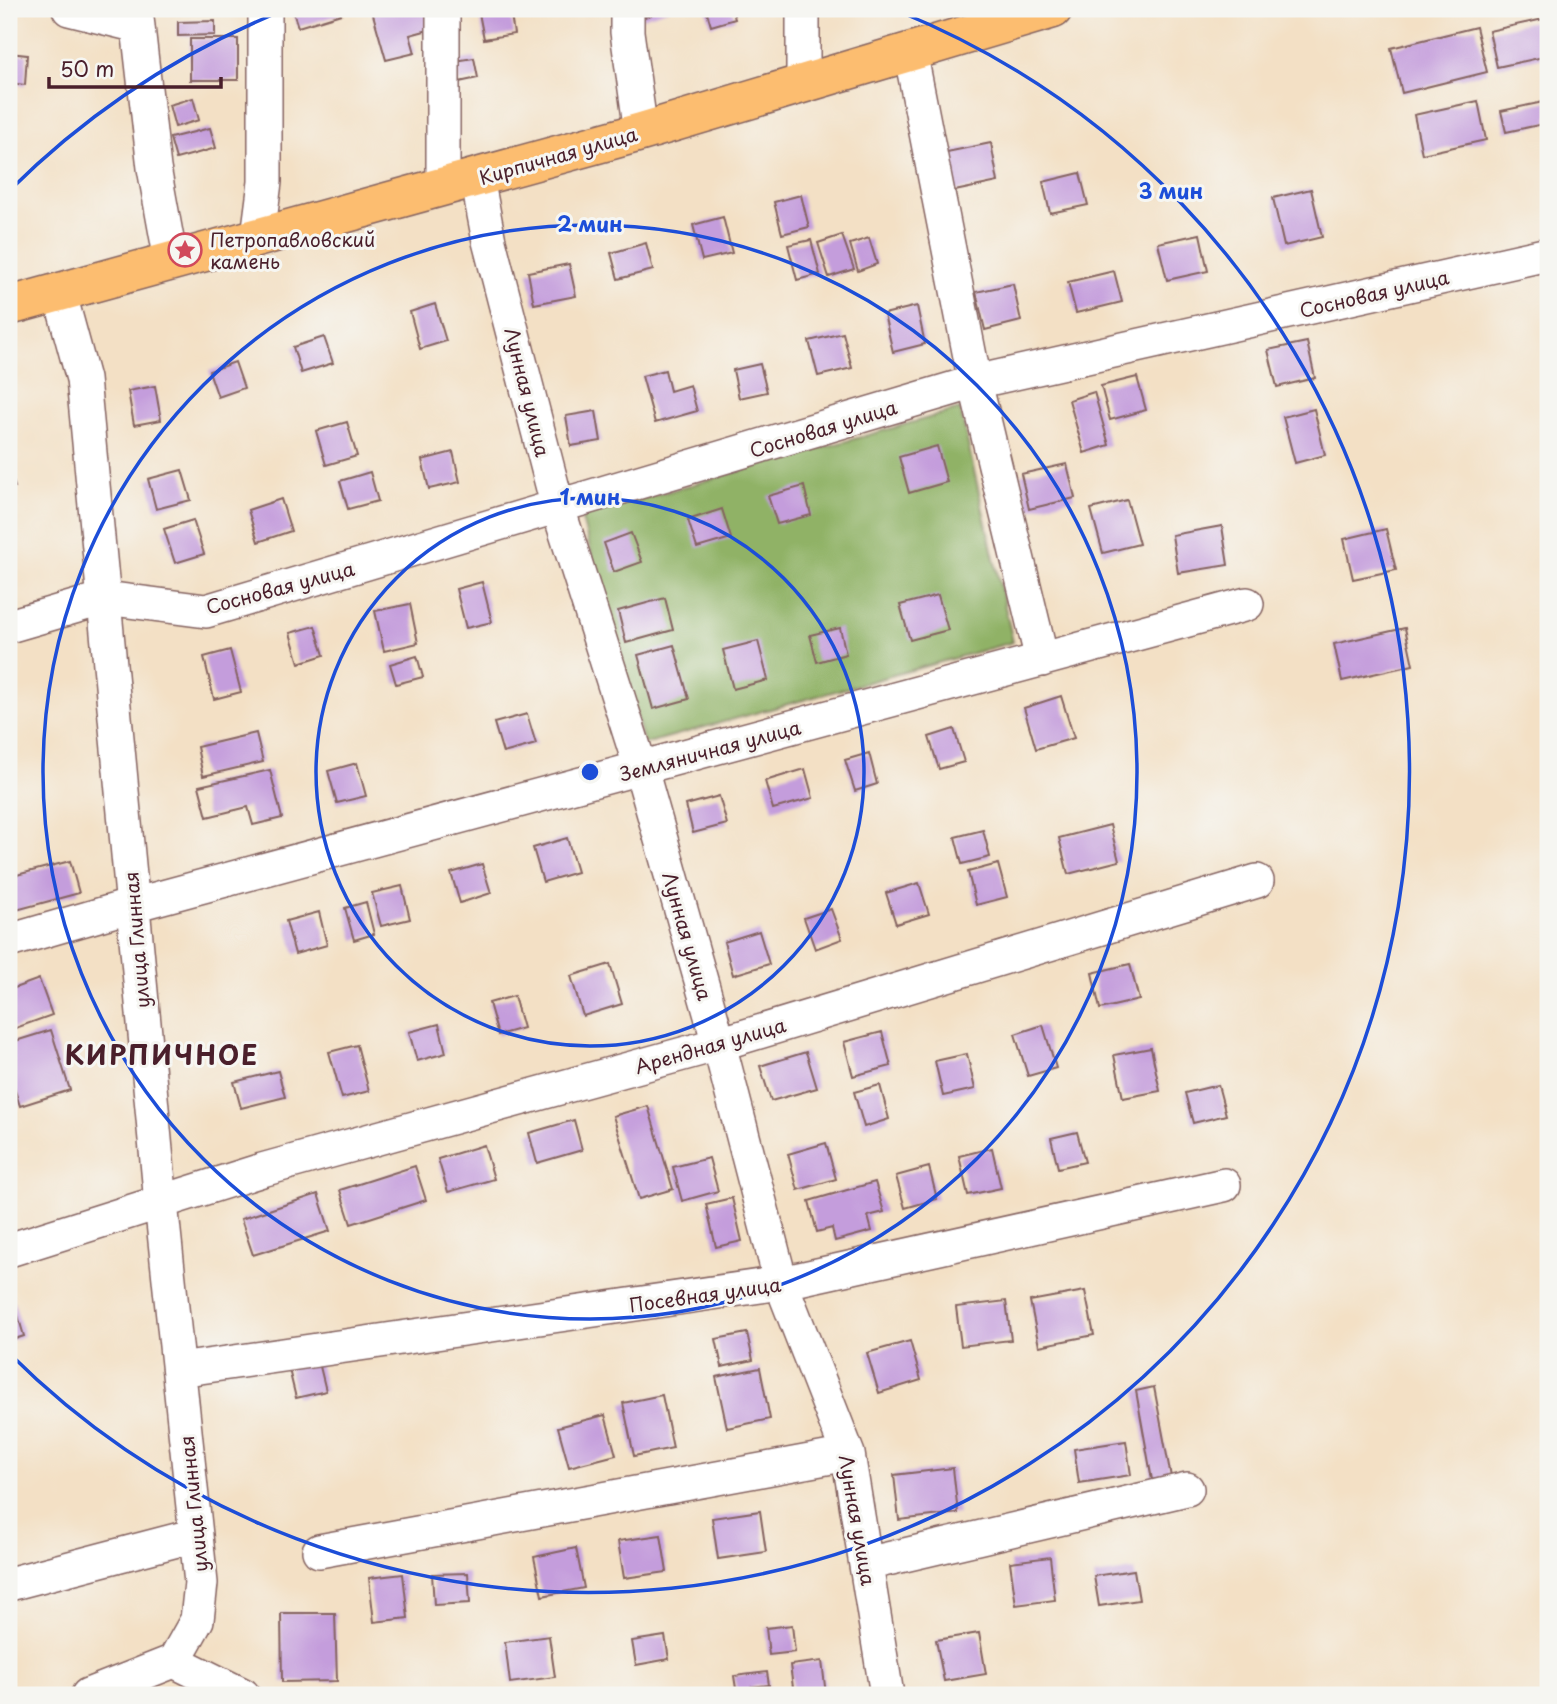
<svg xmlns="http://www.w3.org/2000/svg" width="1557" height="1704" viewBox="0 0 1557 1704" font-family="'Playpen Sans',sans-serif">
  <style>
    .forest { fill: #90b266; stroke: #6d6848; stroke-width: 2 }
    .building { fill: #c49ddc }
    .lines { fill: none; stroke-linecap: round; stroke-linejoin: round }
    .minor-casing { stroke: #856361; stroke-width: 36 }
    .major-casing { stroke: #856361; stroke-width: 41 }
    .minor { stroke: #fff; stroke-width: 33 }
    .major { stroke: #fcbd6f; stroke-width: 38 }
    .ring { fill: none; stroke: #1d4ed8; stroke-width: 3.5 }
    .labels { text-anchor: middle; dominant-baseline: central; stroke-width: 6; stroke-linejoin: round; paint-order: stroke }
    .street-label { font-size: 19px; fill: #4a1f2b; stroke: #f6f6f2 }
    .poi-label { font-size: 19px; fill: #4a1f2b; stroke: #f6f6f2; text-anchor: start }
    .district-label { font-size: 26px; font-weight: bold; letter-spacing: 2px; fill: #4a1f2b; stroke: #f6f6f2 }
    .centre { fill: #1d4ed8; stroke: #f6f6f2; stroke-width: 3.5 }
    .ring-label { font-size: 21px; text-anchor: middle; font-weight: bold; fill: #1d4ed8; stroke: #f6f6f2; stroke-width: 6; stroke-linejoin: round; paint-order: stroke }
  </style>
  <rect width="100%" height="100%" fill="#f6f6f2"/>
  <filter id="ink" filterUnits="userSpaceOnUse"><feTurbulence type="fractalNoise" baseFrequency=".0143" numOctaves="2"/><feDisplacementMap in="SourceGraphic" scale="14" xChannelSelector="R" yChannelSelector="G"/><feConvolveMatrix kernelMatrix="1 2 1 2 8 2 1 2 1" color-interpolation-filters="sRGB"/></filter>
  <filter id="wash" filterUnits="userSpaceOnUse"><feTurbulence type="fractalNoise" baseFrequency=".00686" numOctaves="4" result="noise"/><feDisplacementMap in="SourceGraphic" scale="28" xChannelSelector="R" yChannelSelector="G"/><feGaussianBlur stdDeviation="1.57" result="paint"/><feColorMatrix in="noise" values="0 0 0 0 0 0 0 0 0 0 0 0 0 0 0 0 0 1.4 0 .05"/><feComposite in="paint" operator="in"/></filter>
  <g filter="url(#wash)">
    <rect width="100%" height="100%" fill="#f3e0c5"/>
    <path class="forest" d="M960,409L1013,642L644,744L581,516Z"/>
    <g id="blocks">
      <path class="building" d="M292,9H339L341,14L298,27Z
        M380,9H426L432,29L410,35L415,53L386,60L372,11Z
        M467,9H510L514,34L484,39L479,13L468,15Z
        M641,9H670L642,18Z
        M706,9H732L735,19L711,26Z
        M1548,18V56L1497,67L1489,31Z
        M215,21V35L178,36V22Z
        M1476,27L1487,72L1402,93L1391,48Z
        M190,39H238V80H190Z
        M9,53L27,55L25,85L9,83Z
        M474,58L478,78L459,82L455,61Z
        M193,98L199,120L175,127L169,105Z
        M1478,101L1486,140L1422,154L1414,115Z
        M1548,101V123L1506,132L1501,111Z
        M210,128L216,148L176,159L170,138Z
        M991,143L998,182L950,192L942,153Z
        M1080,173L1088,205L1050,213L1043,182Z
        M1311,189L1322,237L1284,246L1273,198Z
        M801,195L809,227L782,234L774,202Z
        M723,217L732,253L702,260L693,225Z
        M1200,234L1208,271L1167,280L1158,243Z
        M842,235L854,269L829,277L818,243Z
        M869,238L877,264L858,271L850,244Z
        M811,240L820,274L797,280L788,245Z
        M646,243L653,270L618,279L611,253Z
        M569,264L576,296L534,304L528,272Z
        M1114,271L1122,302L1076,313L1068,282Z
        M1013,284L1021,321L985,330L976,292Z
        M435,304L446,341L420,349L410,312Z
        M917,306L925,344L893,352L884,314Z
        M843,333L852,368L818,376L809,341Z
        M324,337L333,363L301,373L293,347Z
        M1307,342L1315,378L1277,387L1268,350Z
        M235,362L244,388L218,397L209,371Z
        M760,364L767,392L739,398L733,370Z
        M665,370L670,391L690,385L697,411L655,423L642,376Z
        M1137,377L1146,410L1110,420L1101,386Z
        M155,386L161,420L134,425L128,391Z
        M1094,392L1109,445L1084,453L1069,400Z
        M1314,409L1325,455L1295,463L1283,417Z
        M596,411L601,441L571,446L566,416Z
        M347,422L357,456L326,465L316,431Z
        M937,446L947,482L909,493L899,457Z
        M453,452L460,482L429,489L422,460Z
        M1067,464L1075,498L1029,509L1021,474Z
        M9,468L15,487L9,488Z
        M182,470L191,500L156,509L148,479Z
        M370,472L378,501L348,509L340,481Z
        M804,486L811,515L777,524L768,496Z
        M281,499L291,531L258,542L248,510Z
        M1127,500L1139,544L1103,553L1091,509Z
        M722,509L731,538L697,548L688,520Z
        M193,520L204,554L175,563L164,529Z
        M1222,526L1228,565L1178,573L1172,535Z
        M1386,529L1396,570L1353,579L1344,539Z
        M631,533L642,562L614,572L604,543Z
        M482,582L492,622L466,628L456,589Z
        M938,595L948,630L910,640L900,605Z
        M665,598L673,630L626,643L618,611Z
        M410,604L418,643L384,651L375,611Z
        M315,626L324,655L299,663L290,633Z
        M840,628L846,654L817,662L810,635Z
        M1405,628L1413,665L1342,681L1334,644Z
        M758,641L768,680L733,689L723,650Z
        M674,645L689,699L653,709L638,655Z
        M230,650L241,692L214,699L204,657Z
        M417,656L423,677L396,684L390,664Z
        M1061,696L1074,738L1036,749L1024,708Z
        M527,714L536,744L503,753L494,723Z
        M954,729L964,762L939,769L929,737Z
        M256,733L263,762L203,776L197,747Z
        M869,753L877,784L855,791L845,760Z
        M357,763L366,796L337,803L328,771Z
        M805,769L813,798L773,809L765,781Z
        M270,770L282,818L253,825L248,807L207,817L199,786Z
        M719,796L727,824L693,833L686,805Z
        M1110,825L1119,861L1068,874L1059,838Z
        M983,830L990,857L962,864L955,837Z
        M567,838L577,872L543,882L533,848Z
        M70,861L79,893L9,912V877Z
        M482,864L491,893L460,903L451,873Z
        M998,864L1007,897L976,905L968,872Z
        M919,883L929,914L896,924L886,893Z
        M402,886L410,919L381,926L372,893Z
        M366,902L374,934L354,940L345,908Z
        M831,909L842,939L815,949L804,918Z
        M319,912L327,945L295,954L286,921Z
        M759,931L769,964L733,975L724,942Z
        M610,964L622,1004L583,1016L571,976Z
        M1130,964L1139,1000L1100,1009L1092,973Z
        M39,979L52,1015L13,1029L9,1018V990Z
        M514,996L523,1028L498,1035L489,1003Z
        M439,1024L446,1053L417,1061L409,1032Z
        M1043,1025L1056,1068L1028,1076L1015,1034Z
        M51,1030L70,1090L20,1106L9,1072V1043Z
        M882,1032L891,1066L853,1076L844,1042Z
        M357,1045L369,1091L342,1098L329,1052Z
        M1151,1048L1160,1091L1123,1098L1114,1055Z
        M806,1052L817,1088L771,1101L760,1066Z
        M967,1054L975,1089L943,1096L935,1061Z
        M278,1071L285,1097L241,1108L234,1082Z
        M880,1085L889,1119L864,1127L854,1092Z
        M1218,1085L1226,1115L1193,1123L1185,1093Z
        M648,1106L673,1189L639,1199L613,1116Z
        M574,1120L582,1150L537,1163L529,1133Z
        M1077,1132L1085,1162L1058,1168L1051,1138Z
        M826,1143L836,1179L798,1190L788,1154Z
        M484,1145L494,1179L448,1192L438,1159Z
        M992,1148L1001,1188L968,1195L959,1156Z
        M709,1158L718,1191L682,1201L673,1167Z
        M415,1166L426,1200L351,1224L340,1190Z
        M929,1167L937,1199L905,1208L896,1176Z
        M875,1182L884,1212L868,1216L872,1231L835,1241L832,1228L817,1232L809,1201Z
        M318,1194L330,1231L253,1255L241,1219Z
        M732,1198L742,1241L716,1247L706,1204Z
        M9,1285L24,1336L9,1341Z
        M1085,1291L1094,1335L1039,1346L1030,1301Z
        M1006,1301L1011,1340L961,1346L956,1307Z
        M747,1333L753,1360L722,1367L716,1339Z
        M910,1341L921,1380L879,1393L867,1353Z
        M317,1354L326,1391L296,1398L287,1361Z
        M760,1368L770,1419L727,1428L716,1377Z
        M1154,1387L1171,1477L1152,1480L1136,1391Z
        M662,1395L673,1448L634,1456L623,1403Z
        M605,1415L616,1455L569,1467L558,1427Z
        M1126,1441L1131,1475L1079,1483L1074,1449Z
        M953,1468L958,1513L899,1520L894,1475Z
        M760,1511L766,1552L718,1559L712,1518Z
        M661,1535L667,1572L624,1578L618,1541Z
        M576,1548L584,1588L542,1596L534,1557Z
        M1050,1557L1055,1600L1016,1605L1010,1562Z
        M1134,1570L1139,1600L1099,1606L1094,1576Z
        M468,1573L470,1603L434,1605L432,1574Z
        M403,1574L408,1618L374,1622L369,1578Z
        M281,1613H335L337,1681L282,1682Z
        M792,1625L795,1652L769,1655L766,1628Z
        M979,1633L986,1674L944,1681L936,1640Z
        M549,1636L555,1677L510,1683L505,1642Z
        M665,1636L669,1659L636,1665L632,1641Z
        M822,1661L826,1695H794L790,1665Z
        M767,1672L769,1685L751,1687L752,1695H737L734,1676Z"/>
    </g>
  </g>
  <g filter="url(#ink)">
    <use href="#blocks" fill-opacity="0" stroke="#856361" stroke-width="2"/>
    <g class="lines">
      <defs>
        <path id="minor" d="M69,9L138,26
          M136,9L154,168L171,261
          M627,9V32L641,132
          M910,51L975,382L1042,660
          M803,83V9
          M477,178L489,241L558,508L641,769L719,1044L781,1283L848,1454L887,1695
          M443,187V9
          M258,236L265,182V9
          M59,291L83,379L161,1203L201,1583L197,1620L174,1661L88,1695
          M9,626L105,598L206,611L975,382L1548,254
          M9,941L133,905L1247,604
          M9,1250L262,1170L719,1044L1257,881
          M179,1370L781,1283L1224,1185
          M319,1551L848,1454
          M866,1564L1187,1489
          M9,1584L196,1535
          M174,1661L243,1695"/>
        <path id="major" d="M9,306L641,132L1053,9"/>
      </defs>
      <use href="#minor" class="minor-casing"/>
      <use href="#major" class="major-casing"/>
      <use href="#minor" class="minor"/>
      <use href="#major" class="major"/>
    </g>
  </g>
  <g class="ring">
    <circle cx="590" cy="772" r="274"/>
    <circle cx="590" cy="772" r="547"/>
    <path d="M9 191A821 821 0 0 1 282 11M898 11A821 821 0 1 1 9 1353"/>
  </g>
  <defs>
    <symbol id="sight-ring" viewBox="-11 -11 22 22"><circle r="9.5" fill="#f6f6f2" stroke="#d1495b" stroke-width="1.5"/><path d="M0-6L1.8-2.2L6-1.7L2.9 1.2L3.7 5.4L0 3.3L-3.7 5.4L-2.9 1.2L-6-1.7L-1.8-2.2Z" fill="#d1495b"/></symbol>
  </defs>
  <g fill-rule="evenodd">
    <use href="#sight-ring" x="166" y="231" width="38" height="38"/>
  </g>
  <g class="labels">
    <g class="street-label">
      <text transform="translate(558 155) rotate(-16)">Кирпичная улица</text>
      <text transform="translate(1374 293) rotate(-13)">Сосновая улица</text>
      <text transform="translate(528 392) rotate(76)">Лунная улица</text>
      <text transform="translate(823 428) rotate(-17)">Сосновая улица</text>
      <text transform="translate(280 587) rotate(-15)">Сосновая улица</text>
      <text transform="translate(710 750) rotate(-15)">Земляничная улица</text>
      <text transform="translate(688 936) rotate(74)">Лунная улица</text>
      <text transform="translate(136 940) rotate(-95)">улица Глинная</text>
      <text transform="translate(710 1045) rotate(-16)">Арендная улица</text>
      <text transform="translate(705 1294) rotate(-8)">Посевная улица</text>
      <text transform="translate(193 1504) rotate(-96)">улица Глинная</text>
      <text transform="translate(858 1520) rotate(80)">Лунная улица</text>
    </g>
    <g class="poi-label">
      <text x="210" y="239">Петропавловский<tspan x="210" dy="22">камень</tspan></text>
    </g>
    <g class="district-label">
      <text x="162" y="1054">КИРПИЧНОЕ</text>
    </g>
  </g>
  <circle cx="590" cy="772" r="10" class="centre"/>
  <g class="ring-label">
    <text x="1171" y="199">3 мин</text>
    <text x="590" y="232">2 мин</text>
    <text x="590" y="505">1 мин</text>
  </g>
  <rect width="1557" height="1704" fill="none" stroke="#f6f6f2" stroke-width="35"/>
  <path d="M49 77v10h172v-10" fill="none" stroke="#4a1f2b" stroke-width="3.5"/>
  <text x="60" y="77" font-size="21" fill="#4a1f2b" stroke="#f6f6f2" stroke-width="5" paint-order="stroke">50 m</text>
</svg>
